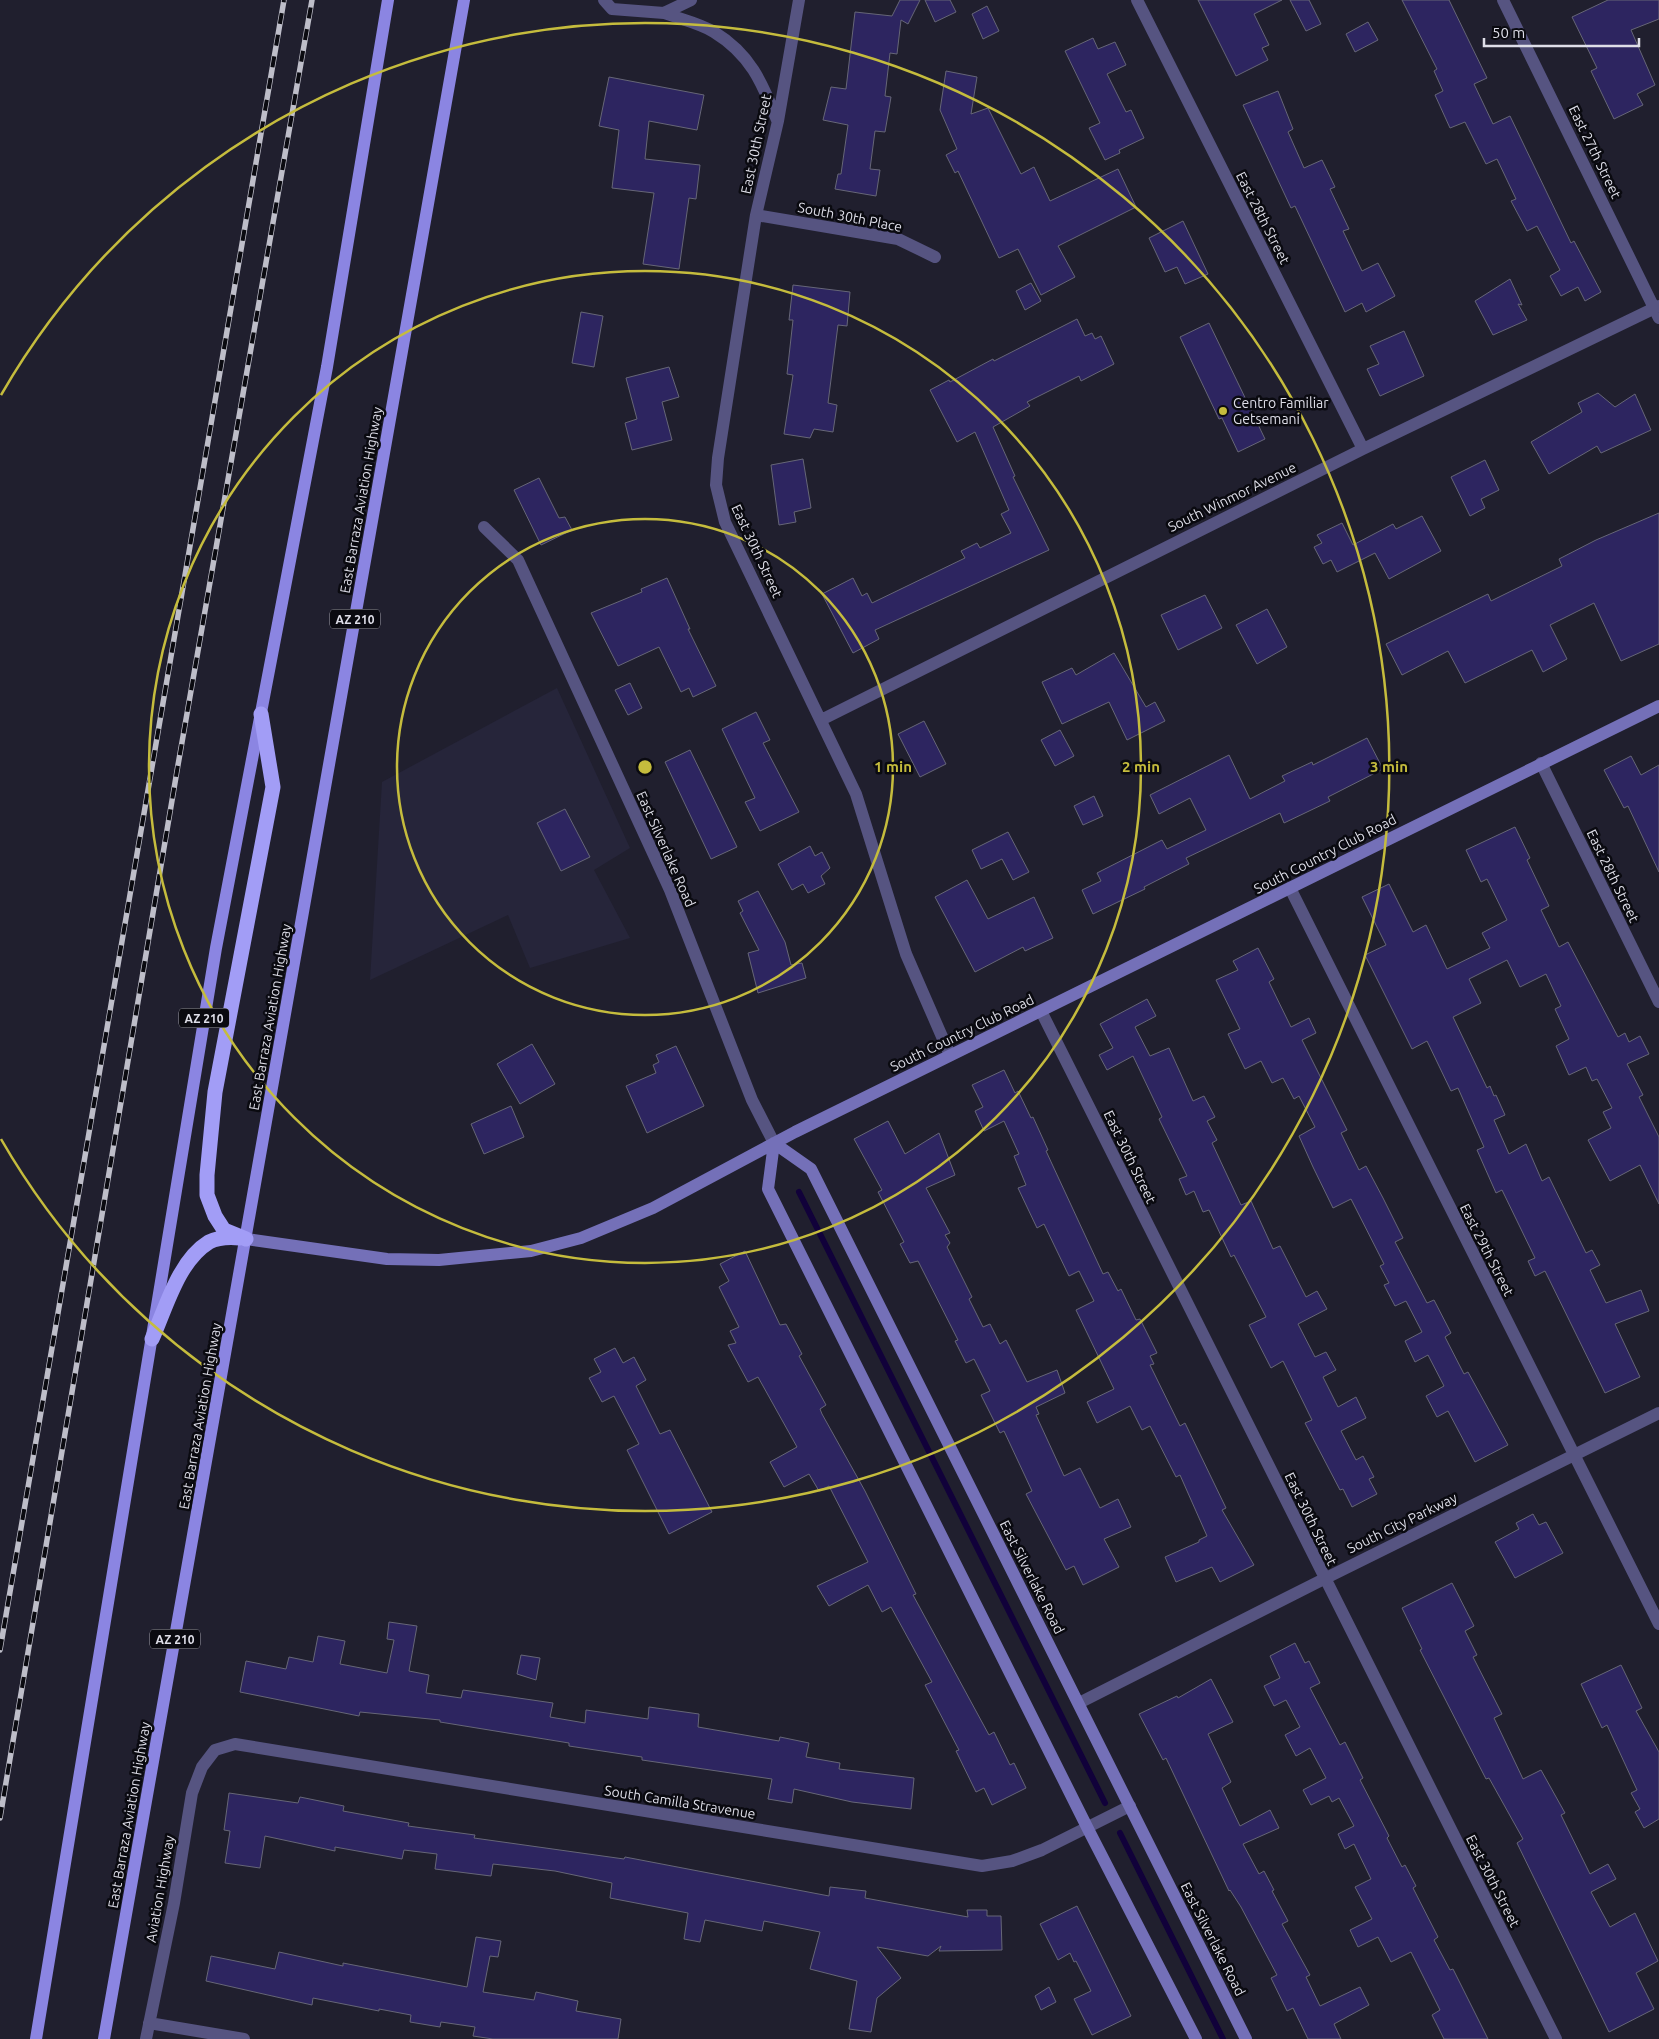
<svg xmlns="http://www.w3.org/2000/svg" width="1659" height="2039" viewBox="0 0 1659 2039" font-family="Ubuntu,sans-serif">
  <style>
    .built { fill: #26253a }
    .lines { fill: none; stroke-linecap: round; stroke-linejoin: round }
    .stream { stroke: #11013a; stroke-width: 6 }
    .building { fill: #2d2560; stroke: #667 }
    .street { stroke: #565481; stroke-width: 12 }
    .secondary { stroke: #7470b8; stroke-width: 12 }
    .primary { stroke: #8b85e2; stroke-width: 12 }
    .highway { stroke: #a29df6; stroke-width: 15 }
    .rail-casing { stroke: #bebec9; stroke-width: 5.5 }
    .rail { stroke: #0a0a10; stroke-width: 4; stroke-dasharray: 11; stroke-linecap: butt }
    .ring { fill: none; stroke: #c5bc3d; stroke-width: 2.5 }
    .poi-dot { fill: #c5bc3d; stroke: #0a0a10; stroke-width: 2 }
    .labels { text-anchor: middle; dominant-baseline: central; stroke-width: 5; stroke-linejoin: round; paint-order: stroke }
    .shield { fill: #0a0a10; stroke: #9e9ea7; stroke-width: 1 }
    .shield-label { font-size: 12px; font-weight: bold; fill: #dedee8 }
    .street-label { font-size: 14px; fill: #dedee8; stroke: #0a0a10 }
    .poi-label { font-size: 14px; fill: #dedee8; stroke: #0a0a10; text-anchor: start }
    .centre { fill: #c5bc3d; stroke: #0a0a10; stroke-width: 2.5 }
    .ring-label { font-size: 15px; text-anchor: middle; font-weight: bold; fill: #c5bc3d; stroke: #0a0a10; stroke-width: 5; stroke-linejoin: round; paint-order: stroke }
  </style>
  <rect width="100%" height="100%" fill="#201f2e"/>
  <path class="built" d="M557,688L630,848L594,870L630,938L530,968L508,915L370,980L382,782Z"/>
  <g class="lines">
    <path class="stream" d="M799,1192L1105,1803
      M1120,1833L1223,2039"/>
  </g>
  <path class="building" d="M900,0H920L908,24L901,20L897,54L890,53L885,96L891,97L885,132L875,131L870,169L880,170L876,196L835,189L838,174H841L848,125L823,120L831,87L846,89L855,12L892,16Z
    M925,0H950L956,12L935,22Z
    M1198,0H1282L1254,14L1269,45L1262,48L1268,60L1236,76Z
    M1290,0H1309L1321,24L1306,31Z
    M1402,0H1449L1487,78L1474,84L1493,124L1510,116L1571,243L1574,241L1601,292L1585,301L1578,287L1561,296L1550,276L1560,270L1537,226L1527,231L1511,201L1516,199L1497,159L1486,164L1465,122L1450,128L1435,95L1443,91L1434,71L1437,69Z
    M1608,0H1659V19L1631,30L1655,85L1637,94L1643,105L1614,119L1591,71L1597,68L1572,17Z
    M987,6L999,31L983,39L972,14Z
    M1368,22L1378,40L1355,52L1346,34Z
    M1093,38L1098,49L1115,42L1126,65L1107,74L1126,112L1131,110L1144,138L1119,150L1120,153L1105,160L1089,128L1100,123L1065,51Z
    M946,71L977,77L971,114L988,108L1021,174L1034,167L1050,201L1118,169L1136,207L1058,246L1075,277L1041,295L1018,249L999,258L958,171L955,173L946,155L957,149L940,110Z
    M609,77L704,95L697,130L649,121L645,159L700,165L696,199L689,198L679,269L643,264L654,193L612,188L619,130L599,126Z
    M1278,91L1293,129L1288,132L1304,168L1322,160L1335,187L1330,189L1349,229L1343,231L1362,271L1378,263L1395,296L1366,312L1362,303L1345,312L1295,206L1291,208L1243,105Z
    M1183,221L1208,274L1185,284L1177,267L1165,272L1149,238Z
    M1510,279L1522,305L1518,304L1527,320L1493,335L1475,301Z
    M1031,283L1041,301L1025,310L1016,291Z
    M793,285L850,292L847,326L838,325L828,403L837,405L833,432L814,429L810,438L784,434L793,375L787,374L793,320H789Z
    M581,312L603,316L594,367L572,363Z
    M1077,319L1085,336L1092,333L1095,339L1101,336L1114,364L1081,381L1079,376L1027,402L1030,406L993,427L1015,476L1013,477L1049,550L875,630L879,639L853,653L822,594L853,578L862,596L867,593L872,603L965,558L961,551L977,543L980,548L1011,533L1001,514L1009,510L975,432L957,442L930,390L949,380L950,382L993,359L994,361Z
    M1209,323L1265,439L1238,452L1222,418L1219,419L1180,337Z
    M1404,331L1424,376L1380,396L1367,369L1379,364L1370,346Z
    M669,367L679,397L662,402L672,440L632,450L625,423L637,419L626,378Z
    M1598,393L1615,407L1635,394L1651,430L1601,453L1597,446L1549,474L1531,442L1582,412L1578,403Z
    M803,459L811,508L794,512L796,522L779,525L771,465Z
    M1485,460L1499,490L1481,499L1485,508L1470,516L1451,477Z
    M539,478L559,518L565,517L572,530L541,545L514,490Z
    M1659,513V644L1621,661L1594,603L1550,625L1567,659L1543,672L1532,650L1465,683L1448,651L1402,675L1386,644L1488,594L1491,601L1562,566L1559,559L1596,540Z
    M1422,516L1441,551L1389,579L1375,553L1337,572L1331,560L1323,564L1314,547L1322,543L1317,535L1342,523L1353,545L1393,524L1396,529Z
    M667,578L690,629H688L716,686L693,697L689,688L681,692L659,647L618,666L591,613L642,592L641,589Z
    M1205,595L1222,628L1178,650L1161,615Z
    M1267,609L1287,647L1257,664L1236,625Z
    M1114,653L1146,707L1155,702L1165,721L1127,740L1109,702L1062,724L1042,682L1072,668L1076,675Z
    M630,683L642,708L628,715L615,690Z
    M756,712L770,740L763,743L799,812L760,831L745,802L755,798L722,729Z
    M924,721L946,764L920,777L898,734Z
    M1060,730L1074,756L1055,766L1041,740Z
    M1367,738L1383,769L1328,797L1330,801L1284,823L1280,813L1186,858L1189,864L1144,887L1145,889L1093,914L1082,890L1101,881L1097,873L1162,840L1167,849L1206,830L1190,798L1159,814L1150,795L1229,755L1250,799L1285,781L1282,776L1312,762L1313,765Z
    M690,750L737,847L711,859L665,762Z
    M1631,756L1641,775L1659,765V872L1628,806L1624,808L1604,770Z
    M1094,796L1103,816L1083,825L1074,806Z
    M565,809L590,857L561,871L537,823Z
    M1515,827L1530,858L1527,860L1549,906L1541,910L1559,947L1568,942L1618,1037L1625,1033L1629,1042L1640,1036L1649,1054L1627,1064L1643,1095L1639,1097L1659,1137V1204L1640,1165L1610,1181L1588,1140L1611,1128L1603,1112L1612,1108L1597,1079L1592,1081L1586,1067L1569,1075L1556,1046L1569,1039L1555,1009L1561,1006L1546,974L1520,987L1507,960L1469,979L1481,1003L1453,1017L1487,1088L1490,1086L1494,1096L1496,1095L1505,1115L1494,1120L1509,1154L1526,1144L1542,1181L1549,1177L1586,1253L1592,1250L1600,1265L1590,1270L1606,1303L1641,1290L1649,1311L1615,1324L1640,1377L1605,1393L1545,1271L1535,1276L1528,1261L1535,1258L1502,1190L1496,1193L1477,1150L1484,1147L1458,1088L1451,1091L1427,1041L1412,1049L1365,955L1386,945L1362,897L1389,884L1413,932L1426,925L1447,969L1490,948L1482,933L1507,920L1487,879L1481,882L1466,850Z
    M1008,832L1029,872L1013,880L1002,859L981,869L972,850Z
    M810,846L815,856L822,852L830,868L821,876L825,884L808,893L803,884L792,890L778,864Z
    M967,880L988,919L1034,897L1053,938L1025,951L1023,947L975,972L935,897Z
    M758,891L785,942L791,965L802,963L806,978L758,993L748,953L759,950L740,913L743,911L738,901Z
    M1258,948L1274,979L1269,982L1291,1027L1309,1018L1316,1033L1302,1040L1347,1130L1341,1133L1359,1170L1366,1166L1383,1198L1403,1238L1395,1242L1427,1303L1434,1300L1451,1333L1445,1337L1464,1374L1468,1372L1508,1445L1475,1462L1448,1411L1437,1417L1426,1396L1444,1386L1428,1355L1415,1362L1405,1341L1422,1332L1406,1301L1395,1306L1384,1285L1389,1283L1380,1266L1384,1264L1351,1199L1333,1208L1313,1167L1299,1136L1315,1127L1299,1096L1294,1099L1283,1078L1272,1083L1261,1061L1245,1069L1228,1034L1240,1029L1216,980L1238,970L1233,961Z
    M1147,999L1156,1016L1135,1027L1150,1056L1169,1048L1193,1101L1204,1096L1215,1117L1207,1121L1217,1140L1212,1143L1241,1205L1251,1201L1273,1249L1280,1246L1306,1297L1317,1291L1327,1309L1298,1324L1315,1357L1326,1352L1336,1370L1323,1377L1338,1407L1356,1397L1366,1418L1341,1431L1356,1460L1363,1456L1374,1477L1369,1479L1377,1494L1352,1507L1343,1489L1340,1490L1305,1423L1312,1420L1283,1361L1271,1368L1249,1325L1266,1317L1234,1255L1231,1257L1209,1210L1203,1212L1194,1191L1186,1195L1179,1179L1187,1176L1159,1119L1162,1117L1133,1056L1107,1070L1099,1055L1113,1048L1100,1024Z
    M532,1044L555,1084L520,1104L497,1064Z
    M676,1046L704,1106L647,1133L626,1086L656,1073L653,1065L659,1062L656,1055Z
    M1004,1070L1015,1093L1018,1091L1031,1118L1033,1117L1048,1150L1046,1151L1103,1274L1108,1272L1118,1291L1121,1289L1136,1320L1140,1319L1157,1353L1150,1356L1154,1364L1150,1365L1180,1426L1185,1423L1226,1508L1222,1510L1254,1565L1220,1582L1212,1567L1176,1582L1165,1557L1199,1542V1540L1207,1536L1180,1475L1176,1477L1150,1426L1142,1430L1130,1406L1097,1423L1087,1402L1114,1389L1076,1310L1094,1301L1079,1271L1069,1276L1044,1224L1037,1228L1018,1188L1026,1185L1014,1156L1019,1154L1004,1121L984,1131L975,1111L983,1107L972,1085Z
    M511,1106L524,1137L484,1154L471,1124Z
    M888,1121L905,1154L939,1133L955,1175L926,1188L950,1233L945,1235L950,1243L947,1247L972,1297L969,1299L983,1327L990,1324L1000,1344L1006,1340L1027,1382L1057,1370L1065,1393L1036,1407L1039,1414L1036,1415L1064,1476L1080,1468L1100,1508L1118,1499L1131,1527L1104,1539L1119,1567L1083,1585L1074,1566L1066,1570L1026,1494L1032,1491L1004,1431L1000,1433L981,1395L990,1391L974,1359L966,1363L955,1341L958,1340L918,1261L910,1263L900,1244L904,1242L878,1192L882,1190L854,1139Z
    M745,1251L780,1325L786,1324L802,1354L799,1356L826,1405L820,1409L822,1414L865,1491L916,1594L913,1595L989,1735L994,1732L1010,1765L1014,1763L1026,1788L992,1805L984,1788L976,1792L956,1751L959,1750L925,1685L932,1682L891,1607L882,1612L868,1585L829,1606L817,1586L868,1562L829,1486L819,1491L809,1474L784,1487L770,1462L797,1447L758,1377L748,1382L728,1345L736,1343L730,1331L739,1327L719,1287L729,1281L720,1264Z
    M615,1348L623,1363L634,1357L646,1380L636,1386L660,1434L670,1430L712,1512L669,1534L627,1450L639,1444L614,1396L602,1402L589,1378L601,1372L594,1359Z
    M1533,1514L1539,1525L1546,1522L1563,1553L1515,1578L1495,1542L1519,1529L1516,1523Z
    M1452,1583L1474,1626L1465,1631L1477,1655L1473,1657L1502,1714L1494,1718L1523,1779L1541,1770L1565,1813L1561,1815L1590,1874L1608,1864L1616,1879L1591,1892L1610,1927L1635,1913L1658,1961L1636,1973L1654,2009L1609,2032L1517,1843L1523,1839L1489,1778L1486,1779L1420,1650L1422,1649L1402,1608Z
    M389,1622L417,1626L409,1671L429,1675L426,1693L461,1698L463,1690L553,1703L550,1717L585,1723L586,1710L648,1719L649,1707L699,1714L698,1727L779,1741L780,1737L809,1743L806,1757L840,1763L839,1769L914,1778L911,1809L852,1802L794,1789L792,1803L768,1799L772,1779L642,1760V1757L569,1746V1743L440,1722V1720L360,1712L359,1716L240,1692L246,1661L286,1669L289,1657L313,1662L318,1636L345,1641L340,1664L387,1673L394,1640L387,1639Z
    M1295,1643L1305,1663L1309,1661L1320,1683L1310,1688L1340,1745L1345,1742L1363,1778L1360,1780L1389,1836L1387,1838L1402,1867L1405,1865L1416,1886L1413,1888L1438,1937L1434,1940L1450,1970L1453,1969L1488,2039H1444L1432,2015L1440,2010L1411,1952L1391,1962L1378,1937L1358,1947L1350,1930L1372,1919L1355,1887L1371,1879L1354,1844L1345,1849L1338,1834L1354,1826L1339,1798L1332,1802L1329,1796L1311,1805L1303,1790L1326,1778L1310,1748L1296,1756L1285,1735L1300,1727L1286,1700L1274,1706L1264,1686L1280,1678L1270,1656Z
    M521,1655L540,1658L536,1680L517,1674Z
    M1621,1665L1642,1708L1636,1711L1659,1752V1819L1644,1828L1635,1812L1640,1809L1631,1793L1637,1790L1607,1725L1602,1728L1581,1684Z
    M1211,1679L1233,1722L1208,1734L1231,1782L1222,1788L1240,1826L1270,1810L1279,1828L1243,1844L1259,1874L1264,1871L1274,1890L1272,1891L1288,1921L1282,1924L1310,1975L1306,1977L1320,2006L1360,1987L1369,2005L1334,2024L1341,2039H1308L1293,2008L1287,2011L1271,1978L1277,1975L1241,1907L1230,1890L1229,1891L1166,1758L1163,1760L1139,1714L1177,1696L1178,1698Z
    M229,1793L298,1803L300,1797L344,1806L343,1811L409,1823L408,1826L475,1835L474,1838L624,1859L625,1857L829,1896L830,1887L866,1891L865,1898L968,1917L967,1910H987V1916H1001L1002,1950L939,1951L941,1946L928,1956L877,1947L901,1978L877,1998L871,2032L849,2029L857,1981L810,1969L820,1932L764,1921L762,1931L705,1920L700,1942L684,1939L688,1913L610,1898L612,1883L555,1871L493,1864L491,1876L435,1869L437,1854L404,1850L402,1859L335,1847V1851L265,1836L260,1868L225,1863L230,1831L224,1830Z
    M1077,1906L1131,2016L1092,2035L1074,1999L1091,1991L1076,1961L1074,1962L1070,1953L1058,1960L1040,1924Z
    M476,1937L501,1941L498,1957L490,1956L483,1992L534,2000L536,1992L578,2001L576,2011L621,2019L618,2039H493L473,2036L475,2027L441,2022L440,2027L410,2022L411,2015L379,2009V2011L313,1998L312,2005L206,1981L211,1956L275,1969L279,1952L343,1966V1963L467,1987Z
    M1049,1987L1056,2002L1041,2010L1035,1996Z"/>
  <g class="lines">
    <path class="street" d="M604,0L612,9L664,13L691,0
      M799,0L778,121L756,215L718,458L716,485L725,522L856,794L906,954L950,1055
      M1137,0L1363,449
      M1503,0L1659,318
      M664,13C680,19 699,23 714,32C750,54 762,82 777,120
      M756,215L898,239L935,257
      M484,527L518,560L670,890L752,1100L774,1143
      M821,720L1363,449L1659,306
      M1541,763L1659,1002
      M1290,888L1659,1624
      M1041,1011L1556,2039
      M1079,1703L1324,1579L1659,1413
      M149,2023L244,2039
      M146,2039L174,1903L192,1793L202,1767L215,1750L235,1744L982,1866L1012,1861L1042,1850L1130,1806"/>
    <path class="secondary" d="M774,1143L811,1169L1246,2039
      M774,1143L768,1189L1089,1831L1196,2039
      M246,1239L387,1259L439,1260L531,1251L581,1238L653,1208L795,1132L1659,706"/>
    <path class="primary" d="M36,2039L216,948L327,367L388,0
      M104,2039L464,0"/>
    <path class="highway" d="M246,1239L224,1230L215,1216L207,1195V1175L215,1092L273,787L261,714
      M152,1339C166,1308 178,1261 209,1242C219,1237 230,1237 240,1238"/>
    <defs>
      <path id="rail" d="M0,1650L284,0
        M0,1818L178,765L312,0"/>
    </defs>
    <use href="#rail" class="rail-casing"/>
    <use href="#rail" class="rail"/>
  </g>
  <g class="ring">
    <circle cx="645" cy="767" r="248"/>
    <circle cx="645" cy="767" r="496"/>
    <path d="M1 395A744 744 0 1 1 1 1139"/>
  </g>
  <circle class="poi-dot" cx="1223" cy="411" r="5"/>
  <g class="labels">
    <g class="shield">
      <rect x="330" y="609.5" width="50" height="19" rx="4"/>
      <rect x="179" y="1008.5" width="50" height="19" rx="4"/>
      <rect x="150" y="1629.5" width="50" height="19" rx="4"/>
    </g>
    <g class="shield-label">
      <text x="355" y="619">AZ 210</text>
      <text x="204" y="1018">AZ 210</text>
      <text x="175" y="1639">AZ 210</text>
    </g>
    <g class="street-label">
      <text transform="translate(756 144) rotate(-78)">East 30th Street</text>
      <text transform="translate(1595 152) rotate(64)">East 27th Street</text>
      <text transform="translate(850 217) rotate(11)">South 30th Place</text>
      <text transform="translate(1263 218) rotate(63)">East 28th Street</text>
      <text transform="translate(1232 497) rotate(-26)">South Winmor Avenue</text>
      <text transform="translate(361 500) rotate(-80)">East Barraza Aviation Highway</text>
      <text transform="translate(757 551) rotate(65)">East 30th Street</text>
      <text transform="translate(666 849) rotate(66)">East Silverlake Road</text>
      <text transform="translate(1325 854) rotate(-27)">South Country Club Road</text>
      <text transform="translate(1613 876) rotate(64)">East 28th Street</text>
      <text transform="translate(270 1017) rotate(-80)">East Barraza Aviation Highway</text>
      <text transform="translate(962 1033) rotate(-26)">South Country Club Road</text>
      <text transform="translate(1130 1157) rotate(64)">East 30th Street</text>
      <text transform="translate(1487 1250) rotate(63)">East 29th Street</text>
      <text transform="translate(200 1416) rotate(-80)">East Barraza Aviation Highway</text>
      <text transform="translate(1311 1519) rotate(64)">East 30th Street</text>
      <text transform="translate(1402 1523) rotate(-26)">South City Parkway</text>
      <text transform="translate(1032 1577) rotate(63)">East Silverlake Road</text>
      <text transform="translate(680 1802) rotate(9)">South Camilla Stravenue</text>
      <text transform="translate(129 1815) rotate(-80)">East Barraza Aviation Highway</text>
      <text transform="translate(1493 1881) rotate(63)">East 30th Street</text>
      <text transform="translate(160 1889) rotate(-80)">Aviation Highway</text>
      <text transform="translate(1213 1939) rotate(63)">East Silverlake Road</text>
    </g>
    <g class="poi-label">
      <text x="1233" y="403">Centro Familiar<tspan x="1233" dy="16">Getsemani</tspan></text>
    </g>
  </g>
  <circle cx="645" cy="767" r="8" class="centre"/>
  <g class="ring-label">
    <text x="893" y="772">1 min</text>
    <text x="1141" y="772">2 min</text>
    <text x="1389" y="772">3 min</text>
  </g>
  <path d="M1484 38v8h155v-8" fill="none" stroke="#dedee8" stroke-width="2.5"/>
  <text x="1492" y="38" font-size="15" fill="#dedee8" stroke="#0a0a10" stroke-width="4" paint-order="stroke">50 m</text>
</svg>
